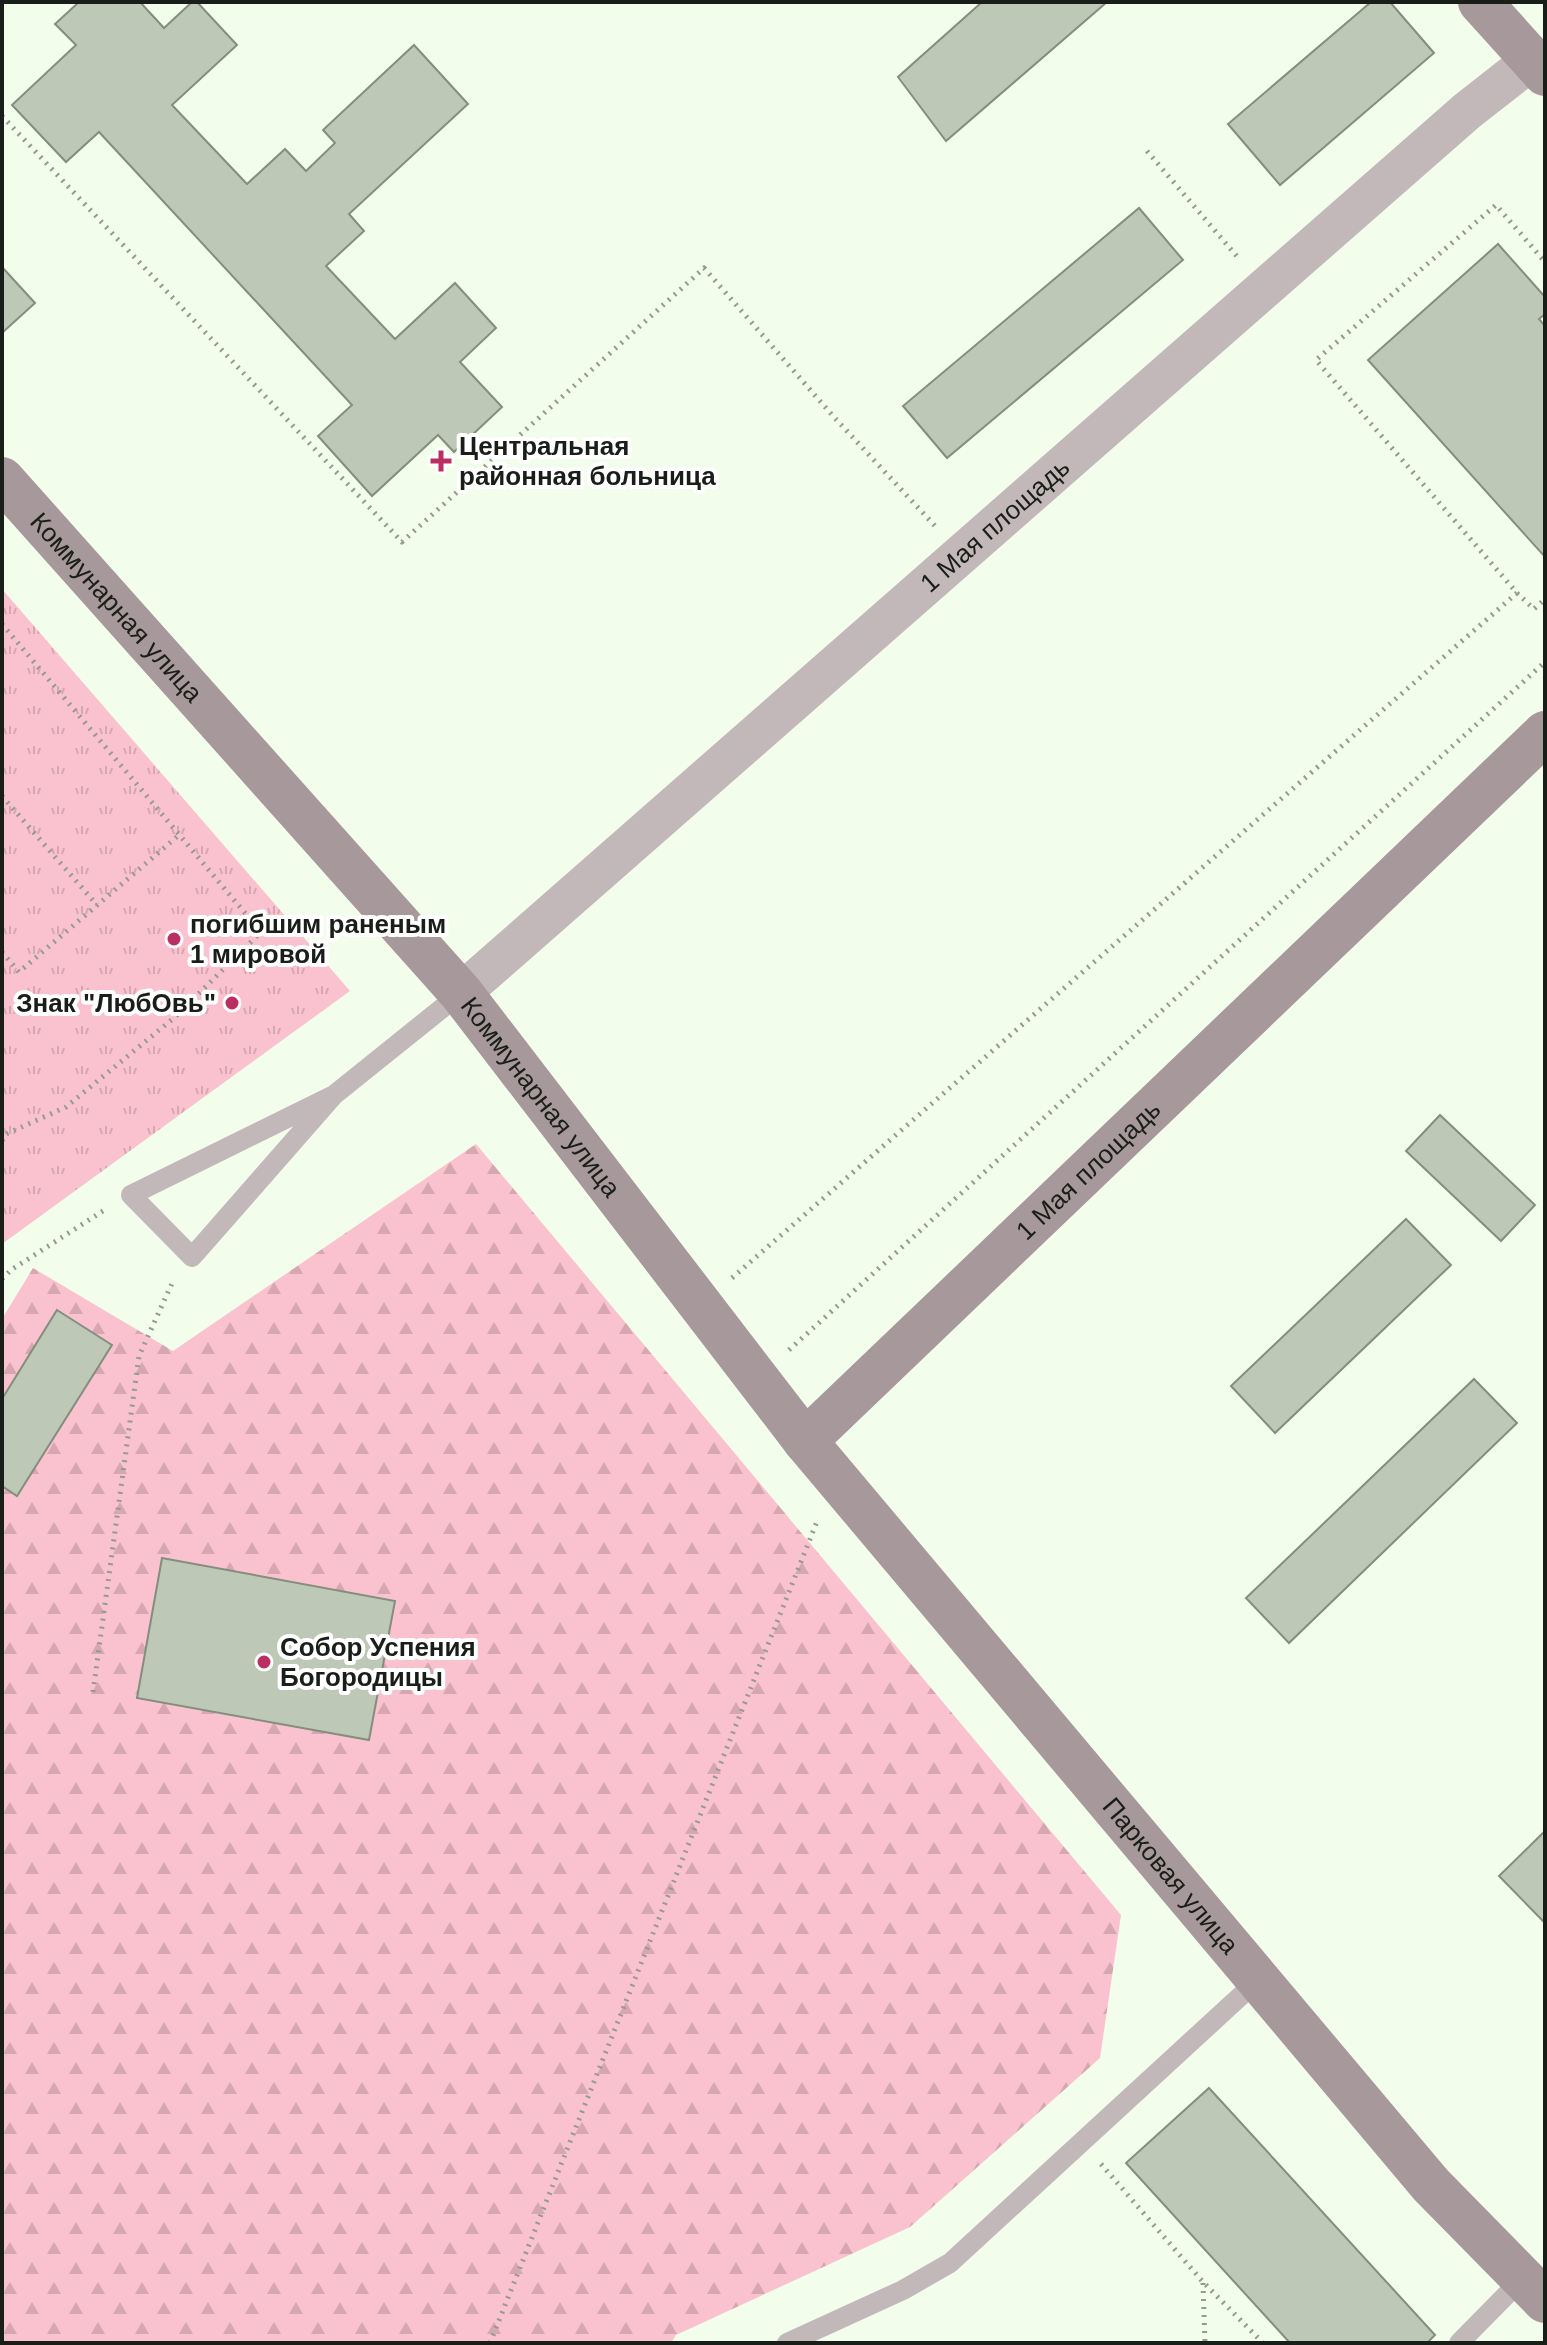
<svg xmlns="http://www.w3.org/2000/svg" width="1547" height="2345" viewBox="0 0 1547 2345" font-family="Arial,sans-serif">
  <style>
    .forest { fill: url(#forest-firs) }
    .park { fill: url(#park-tufts) }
    .building { fill: #bdc8b7; stroke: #848e7e; stroke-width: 2 }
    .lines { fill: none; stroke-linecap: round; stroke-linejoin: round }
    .path { stroke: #949c90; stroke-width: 5; stroke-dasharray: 2 6; stroke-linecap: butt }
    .service { stroke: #c2b8ba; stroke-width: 20 }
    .minor { stroke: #c2b8ba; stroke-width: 40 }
    .secondary { stroke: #a7989b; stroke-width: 44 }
    .poi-dot { fill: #bb2e61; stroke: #fff; stroke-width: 3 }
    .labels { text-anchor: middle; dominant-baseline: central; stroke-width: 8; stroke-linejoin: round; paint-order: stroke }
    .poi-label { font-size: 26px; font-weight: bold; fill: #1a1e18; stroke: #fff; text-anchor: start }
    .street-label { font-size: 26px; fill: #1a1e18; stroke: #fff }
  </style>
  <defs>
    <pattern id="forest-firs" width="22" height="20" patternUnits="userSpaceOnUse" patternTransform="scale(2)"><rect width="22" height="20" fill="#fac2cf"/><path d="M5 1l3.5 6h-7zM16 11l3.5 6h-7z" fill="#d6a6b1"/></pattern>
    <pattern id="park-tufts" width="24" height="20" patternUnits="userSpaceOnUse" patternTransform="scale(2)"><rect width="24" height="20" fill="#fac2cf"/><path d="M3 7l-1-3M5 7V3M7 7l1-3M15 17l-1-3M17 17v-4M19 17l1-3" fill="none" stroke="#d6a6b1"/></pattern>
  </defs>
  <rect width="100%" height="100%" fill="#f2fdec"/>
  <path class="forest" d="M476,1144L1121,1915L1100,2058L910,2227L676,2335L671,2343H2V1319L33,1268L173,1351Z"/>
  <path class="park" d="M2,589L350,991L2,1244Z"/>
  <path class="building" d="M79,2H140L164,28L192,2H197L237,45L172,105L247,184L285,149L306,171L335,143L323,130L414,45L468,104L349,214L364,231L326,266L395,339L455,283L496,328L460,362L502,407L454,452L438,435L372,496L318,436L352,405L99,132L66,162L12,105L76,45L55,24Z
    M982,2H1107L946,141L898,77Z
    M1371,2H1390L1434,53L1280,185L1228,124Z
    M1139,208L1183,260L947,458L903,406Z
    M1498,244L1545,297V314L1539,319L1545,326V557L1368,360Z
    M2,267L35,303L2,333Z
    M1440,1115L1535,1205L1501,1241L1406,1151Z
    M1406,1219L1451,1265L1275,1433L1231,1386Z
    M57,1310L112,1345L17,1496L2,1486V1399Z
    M1474,1379L1517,1423L1289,1643L1246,1598Z
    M162,1558L395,1601L369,1740L137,1698Z
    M1545,1831V1919L1543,1921L1499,1876Z
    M1209,2088L1435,2335L1427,2343H1290L1126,2163Z"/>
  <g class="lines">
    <path class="path" d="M2,116L402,542L704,268L833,416L936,527
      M1147,151L1240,260
      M1517,593L1534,609L1545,599
      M2,624L261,932L175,1017L66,1107L6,1134L2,1141
      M2,796L97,905
      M2,952L19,972L179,835
      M732,1278L1517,593L1316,360L1496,205L1545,262
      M2,1279L11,1270L106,1209
      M789,1350L1545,662
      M93,1692L139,1356L174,1279
      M1101,2164L1203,2282L1263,2343
      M1203,2283L1205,2343
      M490,2343L818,1519"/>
    <path class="service" d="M334,1095L192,1257L131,1195L334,1095L461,993
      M787,2343L903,2290L950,2263L1258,1980
      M1459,2343L1522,2279"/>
    <path class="minor" id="s1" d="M461,993L1467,111L1532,60"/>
    <g class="secondary">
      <path d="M1480,2L1545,74"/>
      <path id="s2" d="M2,479L461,993L805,1441L1431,2185L1545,2301"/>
      <path id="s3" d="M805,1441L1545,733"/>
    </g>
  </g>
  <g class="poi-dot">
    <path d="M437 449h8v8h8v8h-8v8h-8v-8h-8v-8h8z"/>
    <circle cx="174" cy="939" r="8"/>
    <circle cx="232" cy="1003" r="8"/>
    <circle cx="264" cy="1662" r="8"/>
  </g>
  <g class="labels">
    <g class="poi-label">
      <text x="459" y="446">Центральная<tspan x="459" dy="30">районная больница</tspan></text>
      <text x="190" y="924">погибшим раненым<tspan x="190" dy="30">1 мировой</tspan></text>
      <text x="216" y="1003" text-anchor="end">Знак "ЛюбОвь"</text>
      <text x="280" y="1647">Собор Успения<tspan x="280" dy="30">Богородицы</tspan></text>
    </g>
    <g class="street-label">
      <text stroke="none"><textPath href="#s1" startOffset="710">1 Мая площадь</textPath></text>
      <text stroke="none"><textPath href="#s2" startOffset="172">Коммунарная улица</textPath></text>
      <text stroke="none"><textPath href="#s2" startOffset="820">Коммунарная улица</textPath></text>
      <text stroke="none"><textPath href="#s3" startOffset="392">1 Мая площадь</textPath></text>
      <text stroke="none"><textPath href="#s2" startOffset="1822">Парковая улица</textPath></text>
    </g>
  </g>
  <rect width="1547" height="2345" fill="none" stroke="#1a1e18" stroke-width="8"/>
</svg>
